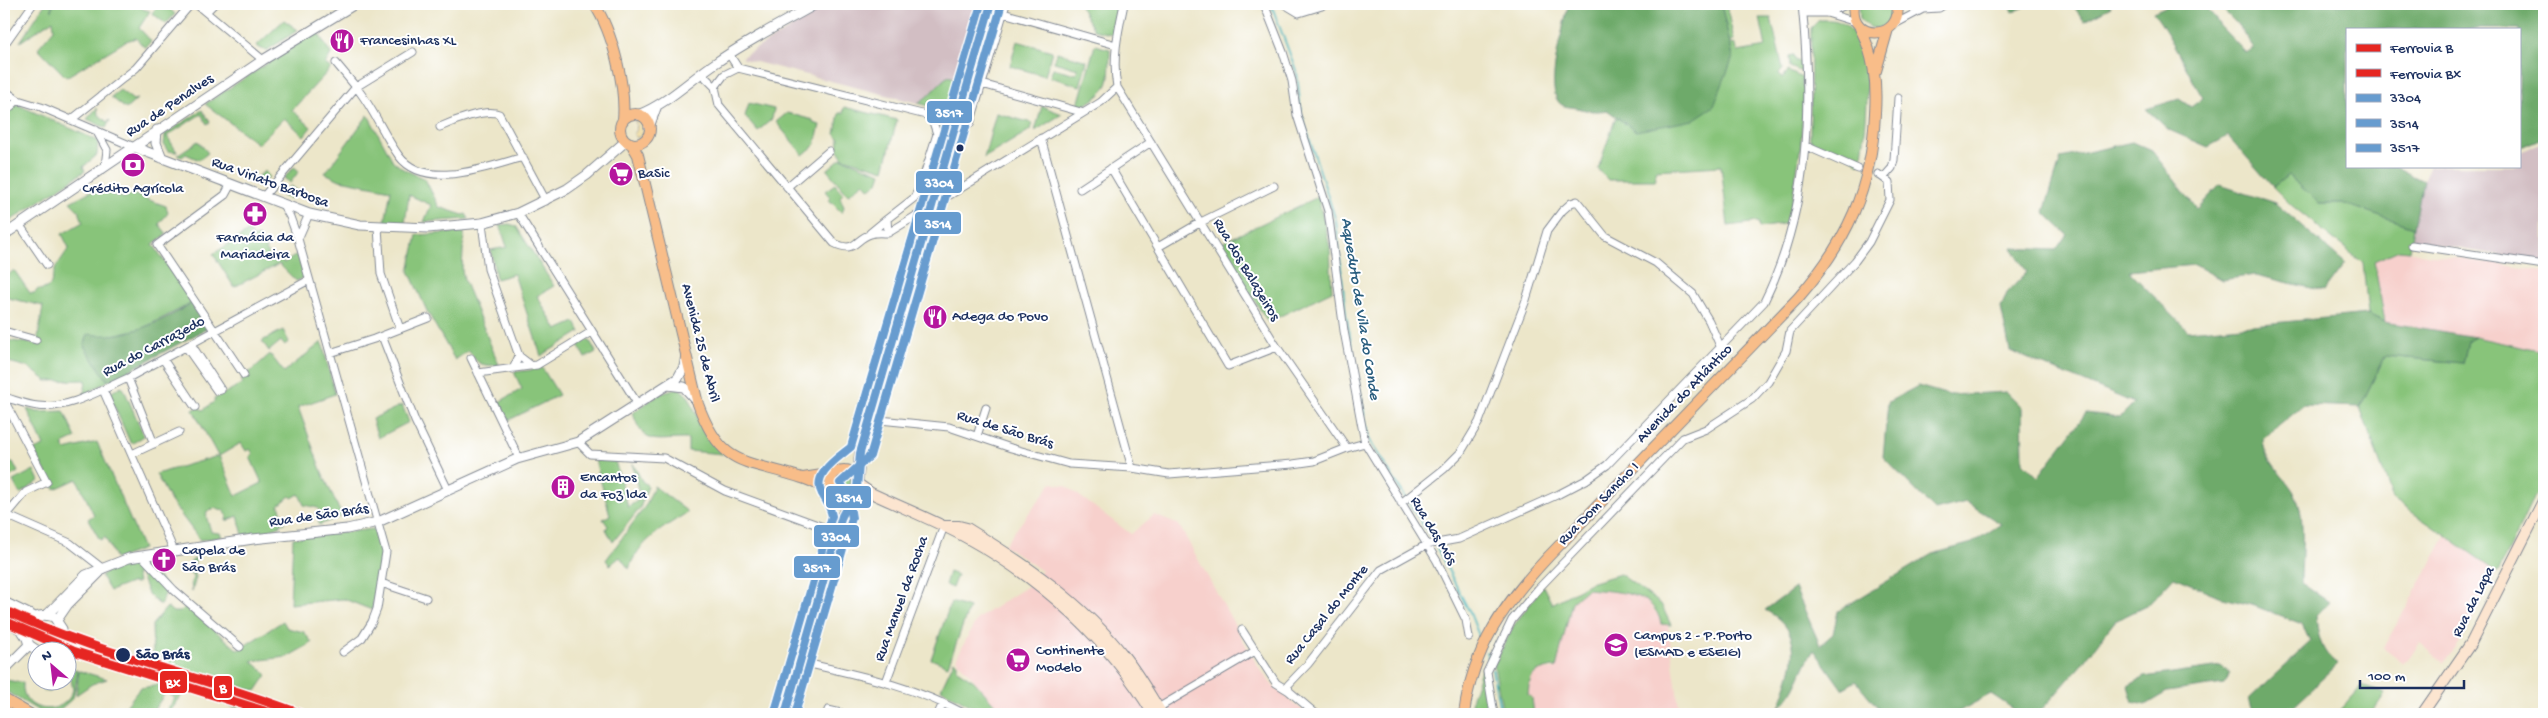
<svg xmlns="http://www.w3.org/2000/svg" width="2548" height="718" viewBox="0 0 2548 718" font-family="'Gochi Hand',sans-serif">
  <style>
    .built { fill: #f7d0cc }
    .industrial { fill: #d2bec3 }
    .green { fill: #88c47a; stroke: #527a6c; fill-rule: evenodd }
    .forest { fill: #6eaa6a; stroke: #446c64 }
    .sand { fill: #eeda9e; stroke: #84847e }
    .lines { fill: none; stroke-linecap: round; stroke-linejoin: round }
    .stream { stroke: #42b3ba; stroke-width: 2 }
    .minor-casing { stroke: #848a94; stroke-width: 9 }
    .tertiary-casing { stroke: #848a94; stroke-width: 11 }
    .secondary-casing { stroke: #848a94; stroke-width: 12 }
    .primary-casing { stroke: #848a94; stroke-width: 12 }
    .minor { stroke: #fff; stroke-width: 7 }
    .tertiary { stroke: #fff; stroke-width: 9 }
    .secondary { stroke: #fce5d0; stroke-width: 10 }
    .primary { stroke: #f8bd89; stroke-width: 10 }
    .bus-1-casing { stroke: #fff; stroke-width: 11 }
    .bus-2-casing { stroke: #fff; stroke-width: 11 }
    .bus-3-casing { stroke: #fff; stroke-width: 11 }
    .bus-1 { stroke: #679ccf; stroke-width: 8 }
    .bus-2 { stroke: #679ccf; stroke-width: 8 }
    .bus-3 { stroke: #679ccf; stroke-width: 8 }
    .rail-1-casing { stroke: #fff; stroke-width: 12 }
    .rail-2-casing { stroke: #fff; stroke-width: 12 }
    .rail-1 { stroke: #e62621; stroke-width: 9 }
    .rail-2 { stroke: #e62621; stroke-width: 9 }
    .bus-dot { fill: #1b2f5e; stroke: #fff; stroke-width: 2 }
    .labels { text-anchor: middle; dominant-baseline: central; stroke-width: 4; stroke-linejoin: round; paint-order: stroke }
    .poi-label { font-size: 15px; fill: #1b2f5e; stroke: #fff; text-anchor: start }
    .street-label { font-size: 15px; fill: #1b2f5e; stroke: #fff }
    .stop-label { font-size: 15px; font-weight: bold; fill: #1b2f5e; stroke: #fff; text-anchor: start }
    .water-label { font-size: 16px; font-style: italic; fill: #295d7e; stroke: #fff }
    .line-badge { stroke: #fff; stroke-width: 2 }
    .badge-label { font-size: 14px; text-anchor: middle; font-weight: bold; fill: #fff }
  </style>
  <rect width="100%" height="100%" fill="#fff"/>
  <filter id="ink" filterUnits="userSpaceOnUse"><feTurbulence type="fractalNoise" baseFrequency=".02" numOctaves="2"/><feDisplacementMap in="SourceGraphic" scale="10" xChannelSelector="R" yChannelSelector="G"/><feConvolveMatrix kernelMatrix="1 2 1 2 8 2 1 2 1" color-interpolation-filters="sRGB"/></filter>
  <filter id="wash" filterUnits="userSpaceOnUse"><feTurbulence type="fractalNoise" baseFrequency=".0096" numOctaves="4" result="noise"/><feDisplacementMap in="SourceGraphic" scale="20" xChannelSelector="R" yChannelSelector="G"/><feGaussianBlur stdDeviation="1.12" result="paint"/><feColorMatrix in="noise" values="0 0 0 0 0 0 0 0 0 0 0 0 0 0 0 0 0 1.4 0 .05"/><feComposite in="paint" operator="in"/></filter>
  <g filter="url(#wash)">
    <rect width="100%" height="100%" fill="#ece6c9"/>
    <path class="built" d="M2399,250L2544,271V352L2475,337L2385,322L2374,261Z
      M1052,483L1066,486L1131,534L1154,515L1179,525L1257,665L1273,686L1307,714H1173L1169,708L1148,714H1004L956,659L977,619L1028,586L1042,571L1004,545Z
      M2446,537L2496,571L2465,634L2444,663L2420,643L2404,664L2383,648Z
      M1587,589L1633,594L1647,601L1660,618L1661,624L1668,625L1680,714H1534L1532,698L1528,695L1530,678L1535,673L1544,670L1556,669L1572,602Z"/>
    <path class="industrial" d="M830,4H984L953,112L744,59L742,57Z
      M2544,141V262L2412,241L2423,181L2430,166H2519V153Z"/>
    <path class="green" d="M45,4H52V11L53,4H138L143,9L150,11L139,28L151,41L145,48L136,38L126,41L66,77L38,48L54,29L53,20L20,42Z
      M159,4H164L175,14L166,24L152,13Z
      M1079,4H1121L1115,35L1094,30Z
      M1721,4H1726L1734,40L1731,41L1732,45L1735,44L1738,52L1766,47L1760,18H1771L1783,69L1779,74L1782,79L1788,71L1802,78V87L1804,89L1801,144L1789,223L1759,228L1758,222L1728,226L1721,166L1655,170L1656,180H1608L1598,169L1616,117L1636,131L1733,57Z
      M1859,4H1892C1894,25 1876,38 1860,19Z
      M284,20L298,30L266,51L256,46Z
      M1819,20C1826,20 1835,19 1842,23C1878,43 1866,128 1861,163L1859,165L1848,154L1813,143L1810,138L1811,28Z
      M317,31L331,54L325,64L331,68L292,110L311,127L304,136L284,118L258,144L205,104Z
      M1017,41L1052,51L1045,76L1010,66Z
      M1095,45L1110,49C1109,84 1113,88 1082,107L1078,105Z
      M1057,52L1087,61L1080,86L1050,77L1053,68L1076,74L1078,69L1054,62Z
      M1794,55L1796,61H1803L1802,72L1790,67L1789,56Z
      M949,76L962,82L945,132L942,133L936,118L928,112L929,106L918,103C932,95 939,81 949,76Z
      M120,90L133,100L137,99L126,109L111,97Z
      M749,103L774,109L772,119L758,131L745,116Z
      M16,104L92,138L98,141L97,155L83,167L85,171L4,225V116Z
      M1042,106L1062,114L1035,131Z
      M844,107L897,120L884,170L843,158L838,150L839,138L835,134L839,113H843Z
      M97,108L98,114L107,122L110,120L106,128L87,119Z
      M202,110L210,122L207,124L201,114L167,136L177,152L168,151L164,145L165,134Z
      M787,113L813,120V123L820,125L815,145L803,155L776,122Z
      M996,113L1032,123L1030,130L984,158Z
      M368,115L393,161L403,169L425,179L439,207L463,215L466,214L469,219L424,222L431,205L409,195L405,223L385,222L391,190L340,180L325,173Z
      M198,141L208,153L199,160L186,154L182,157L177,155Z
      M841,158L881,173L878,182L870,189L864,182L848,195L827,170Z
      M294,167L299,171L290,183L284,178Z
      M265,171L269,177L263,183L255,184L253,180Z
      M2288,175L2319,203H2342L2414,227L2410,251L2399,250L2374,261L2385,322L2368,314L2363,263L2290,204L2273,187Z
      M835,184L843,194L840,197L844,207L842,213L829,200L831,198L825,191Z
      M290,186L297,191L290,199L282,196Z
      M100,191L124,198L132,194L166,206L168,213L159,224L167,234L153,244L192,303L143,328L104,337L84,346L108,381L84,395L86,380L47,381L28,367L4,361V340L37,344L43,306L4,297V279L14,270L30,293H35L38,289L42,290L50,286L56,267L69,248L62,234L83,222L79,211L70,202L89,192Z
      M1318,197L1330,247L1332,291L1268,322L1219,244Z
      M509,224L516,226L554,286L537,296L557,330L575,322L580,332L541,356L514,274L496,279L491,250L507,247L500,225Z
      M249,231L254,238L258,236L271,258L280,259L284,263L298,254L304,277L296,281L279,264L234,287L213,254Z
      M464,232L462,270L464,280L499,365C482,366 477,365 469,350L455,360L427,311L409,271L417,235Z
      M283,330L289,342L284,345L281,341L269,351L262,341Z
      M2475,337L2544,352V484L2532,501L2498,572L2393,499L2360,407L2385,356L2463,363L2468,341Z
      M586,340L590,341L596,352L585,358L578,345Z
      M322,342L335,394L298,407L321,470L342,516L319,525L318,516H322L318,508L304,505L299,494L292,498L290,496L279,505L285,523L280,524V527L273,528L270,531L243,535L238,516L226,521L227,515L223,510L216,508L207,511C205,519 210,525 211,532L220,533L222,537L200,540L170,500L156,474L218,456L193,410L198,407L203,410L215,401L214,399L243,383L241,380L270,354L284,372ZM241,443L246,451L250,449L253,454L250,457L262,483L236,496L219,456Z
      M541,366L559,395L509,420L499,402L522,389L514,372L531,370Z
      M121,386L123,387L144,436L133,443L130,442L109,394Z
      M679,388L689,397L706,437L723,454L688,451V439C657,438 644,449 633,413C647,403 662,390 679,388Z
      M402,405L409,422L378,438L372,419Z
      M27,409L38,412L64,411L76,438L63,444L65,450L97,442L143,549L116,559L105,537L100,540L88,519L94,515L77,479L55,489L34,450L44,446Z
      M595,460L615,461L628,507L640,499L632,462L642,481L648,486L640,508L613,542L606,529L608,526L603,519L610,515Z
      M13,462L18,472L5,479L4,470L8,468L6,465Z
      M34,470L39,481L20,494L13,481Z
      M840,474L850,475L854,484L849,492L837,491L835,479Z
      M654,486L688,512C665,527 638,541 629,569L620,557L610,565L606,560L646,505Z
      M373,529L375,531L381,553L372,610L344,599L290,604L293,538Z
      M196,558L193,570L196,577L192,592L191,581L193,580V574H190C188,567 189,561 196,558Z
      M140,561L145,563L168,588L160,605L148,594L140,573L136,574L138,582L134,584L133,582L110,591L101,576L115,566Z
      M949,572L957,575L952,588L945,585Z
      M1620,574L1661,604L1671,625L1661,624C1655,590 1614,592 1587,589L1572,602L1556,669L1553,667C1532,672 1530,674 1528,695L1532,698L1534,714H1503L1494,665L1514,625L1543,586L1552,604L1590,583Z
      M951,602L969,608L948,666L931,659Z
      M186,606L238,650L283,621L287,628L304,632L312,643L287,657L252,661L267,675L256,691L169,665L168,659L153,654L152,625L167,607L173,612H180Z
      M954,661L957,663V670L974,681L1003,714H986L941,689Z
      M68,663L70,664L69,667L78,671L74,694L73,698L55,714H44L4,690V682L6,680L23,683C20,714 65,718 73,690Z
      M1482,667L1490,714H1470L1472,697Z
      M79,671H80L107,679L92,684L76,695Z
      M42 686a6 6 0 1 1 12 0a6 6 0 1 1-12 0Z
      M164,680L187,685L250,714L188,687L168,714H165L175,698L166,692L151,714H120L140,688L154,686Z
      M2362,686L2385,694L2371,714H2337Z"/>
    <path class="forest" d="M1568,4H1721L1733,57L1714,106L1693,120L1636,131L1607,110C1596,112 1588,111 1577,108C1572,107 1565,107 1562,105C1541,93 1566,23 1568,4Z
      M2010,4H2032L2013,12Z
      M2072,4H2109L2111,7L2084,21Z
      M2205,4L2220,26L2246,53L2254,48L2237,24L2217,4H2544V137L2519,148V29H2347V166H2394L2423,181L2414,227L2342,203H2319L2288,175L2273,187L2228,136L2208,147L2169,130L2146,109L2179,99L2191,107L2203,98C2186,70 2173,39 2153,12L2167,6Z
      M2132,142L2152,151L2197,209L2220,185L2275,203L2345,263L2324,291L2255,275L2222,280L2195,265L2129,271L2188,331L2368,314L2385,322L2475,337L2468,341L2463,363L2385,356L2360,407L2304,405L2263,439C2264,464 2287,476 2297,498C2306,519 2301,559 2301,583L2329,602L2316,616C2318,634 2320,653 2338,664L2285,714H2254L2249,699L2310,642L2302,624L2252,605L2223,598L2174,577L2148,605L2115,621L2082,664L2038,714H2021L1991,694L1954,714H1883L1856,681L1842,689L1814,650C1801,668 1797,694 1779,707C1792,669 1809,633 1765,610L1795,588L1820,645L1833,634L1838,611L1932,554L1972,543L2001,524L1966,502L1935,510L1883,457L1888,402L1918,386L1949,395L2006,392L2022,408L2023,462L2038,477L2086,413L2120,417L2134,403L2010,351L2001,308L2007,293L2027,272L2012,248L2056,250L2067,234L2044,212L2061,158Z
      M192,303L207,326L206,329L112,380L108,381L84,346L88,334C124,340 162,322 192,303Z
      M2221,666L2231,673L2224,684L2167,692L2145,705L2133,702L2128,686L2144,677Z"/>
    <path class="sand" d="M634,119L640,120L644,126L642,135L637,138L634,135L637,126Z"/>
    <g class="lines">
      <path class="stream" d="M1271,4L1297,73L1301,113L1336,221L1346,315L1369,440L1434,542
        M1436,546L1470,613L1481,641
        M1486,652L1490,662
        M1492,669L1501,714"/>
    </g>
  </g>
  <g filter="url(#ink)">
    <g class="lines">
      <defs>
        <path id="minor" d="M196,4L263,60
          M1124,4C1118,32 1112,58 1117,87L1277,347L1347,448L1365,443
          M1264,4L1283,52L1292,81L1297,115L1328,211L1344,331L1365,443L1437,561L1466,620L1469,637
          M1284,4L1299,13L1322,6
          M1907,4L1923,9
          M206,12L214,4
          M1003,13L1116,45
          M1803,13H1827L1856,22
          M1827,13L1848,4
          M1893,25L1923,9L1939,8L1945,4
          M4,45L33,4
          M729,54L738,68
          M336,63L356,87L413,52
          M701,73L715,87L719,105L834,243C856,254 854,239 871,234C875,232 883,233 888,233L1101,102L1117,87
          M982,84L1081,112
          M715,87L724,75L738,68L926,115L932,119L937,134L921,185L914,198L887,219L888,233
          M4,90L18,100L41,107L134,147
          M4,113L18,100
          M71,120L136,68L191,4
          M970,124L1006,4
          M440,127C453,121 486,108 499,114L546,201
          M96,130L107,150L105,166
          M1041,138L1132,468
          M1806,146L1858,169
          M1111,168L1228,366L1277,347
          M1884,177L1892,168L1894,160L1898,98
          M231,184L225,195L157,245L244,375
          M787,187L829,151
          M1080,189L1151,142
          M264,196L356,87C374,109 383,134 399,156C425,191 488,167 523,157
          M282,203L290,217L298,239
          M518,213L637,403
          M309,214L298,239L386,552L377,609L372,622L362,638L343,652
          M482,223L488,269L519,356
          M19,224L47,265
          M378,227L381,274L400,329
          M870,233L887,219
          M2412,245L2544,265
          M1158,247L1201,222L1274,186
          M4,331L36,340
          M382,336L415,421L448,490
          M186,347L217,391L221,390L191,344
          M330,353L374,339L428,318
          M471,358L519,458
          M163,359L195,407
          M513,369L519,356L532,366
          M478,373L537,365L591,332
          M128,378L154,444
          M103,390L174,551
          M4,397C15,400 27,405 38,406C67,410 101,390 128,378L309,280
          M4,400L47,482L26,492L6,516
          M870,419L949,427L1011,448L1069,464L1132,468L1169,474L1293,464L1314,461L1347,448
          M977,436L986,408
          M578,442L590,454L664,458L725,491L823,527L840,523
          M132,454L179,432
          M1401,503L1444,469L1461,452L1479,422L1526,300L1547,231L1562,211L1571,203L1577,201L1605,236L1656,263L1693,294L1709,321L1721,348
          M4,514L70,543L102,568
          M142,556L174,590L240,647
          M381,583L426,598
          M4,621L21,631L25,637
          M1242,630L1276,683L1289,691
          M801,662C858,675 913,686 965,714
          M886,682L944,526
          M1158,708L1255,651
          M4,710L12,714
          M827,714L828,710L845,714
          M938,714L943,703
          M1316,714L1289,691L1288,685L1308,664L1381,570L1426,545L1459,539L1559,494L1586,480L1607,465L1764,302C1810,210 1812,104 1802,4
          M1494,714L1487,672L1512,620L1538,589L1683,438L1706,429L1752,399L1768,382L1786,351L1790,331L1855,261L1869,242L1890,200L1889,182L1878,174"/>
        <path id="tertiary" d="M638,115C667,104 691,79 717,62C748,40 783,23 816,4
          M649,127L656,108
          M157,130L156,143L162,158
          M134,147L309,214L360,225L428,228L482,223L518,213L567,189L587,175L626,141
          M4,235L263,60L355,4
          M668,385L684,387L696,400
          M4,602L35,617
          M47,615L86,575L129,558L253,539L347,529L378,522L517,459L578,442L678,378L684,367L686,355
          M57,620L68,604L100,572
          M38,651L29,645L25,632C28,618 40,612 54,617L62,629L61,641L52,650
          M4,670L29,645"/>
        <path id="secondary" d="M858,484L871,493C903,508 936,521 967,538C1043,580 1109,640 1153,714
          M945,526H959L967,528C1024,563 1083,603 1124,656C1139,675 1150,695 1162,714
          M2422,714L2471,643L2544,499"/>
        <path id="primary" d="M594,4C613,32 626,87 623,120
          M1854,4C1848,43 1904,41 1897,4
          M1876,71L1888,29
          M620 129a15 15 0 1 1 30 0a15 15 0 1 1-30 0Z
          M631,143L638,155L698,404C722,469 745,459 802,478C813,481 823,488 834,493
          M803,478L835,473
          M853,494C829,508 821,469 845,470C851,470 854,474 857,479
          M4,699L30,714
          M785,714L842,516L857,488L860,453L991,4
          M1464,714C1473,648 1503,605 1548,557L1798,298C1847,242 1872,188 1875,113C1877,82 1874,55 1860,28"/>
      </defs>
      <use href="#minor" class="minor-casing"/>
      <use href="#tertiary" class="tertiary-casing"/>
      <use href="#secondary" class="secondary-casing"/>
      <use href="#primary" class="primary-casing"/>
      <use href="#minor" class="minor"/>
      <use href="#tertiary" class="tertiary"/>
      <use href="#secondary" class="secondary"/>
      <use href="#primary" class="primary"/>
      <defs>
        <path id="bus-1" d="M785,714L842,516L857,488L860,453L991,4"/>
        <path id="bus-2" d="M795,714L852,518L848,493L840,483L870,456L1001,7"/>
        <path id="bus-3" d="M775,711L832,516C830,506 827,502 822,494C811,474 838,458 851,447L981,4"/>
      </defs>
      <use href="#bus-1" class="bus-1-casing"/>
      <use href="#bus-2" class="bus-2-casing"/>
      <use href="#bus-3" class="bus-3-casing"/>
      <use href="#bus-1" class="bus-1"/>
      <use href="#bus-2" class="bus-2"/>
      <use href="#bus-3" class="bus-3"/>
      <defs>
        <path id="rail-1" d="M4,610C99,655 203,676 301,714"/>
        <path id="rail-2" d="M4,621L73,651L274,714"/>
      </defs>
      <use href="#rail-1" class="rail-1-casing"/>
      <use href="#rail-2" class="rail-2-casing"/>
      <use href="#rail-1" class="rail-1"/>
      <use href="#rail-2" class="rail-2"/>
    </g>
  </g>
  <defs>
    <symbol id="restaurant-disc" viewBox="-11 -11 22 22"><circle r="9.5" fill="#b5179e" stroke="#fff"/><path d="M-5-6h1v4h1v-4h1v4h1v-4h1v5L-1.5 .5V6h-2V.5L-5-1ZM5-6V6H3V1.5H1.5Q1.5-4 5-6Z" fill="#fff"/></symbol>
    <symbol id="bank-disc" viewBox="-11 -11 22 22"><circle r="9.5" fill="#b5179e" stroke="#fff"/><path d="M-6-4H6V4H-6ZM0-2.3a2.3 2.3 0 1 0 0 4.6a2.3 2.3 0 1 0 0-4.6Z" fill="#fff"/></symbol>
    <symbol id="supermarket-disc" viewBox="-11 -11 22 22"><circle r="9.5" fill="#b5179e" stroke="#fff"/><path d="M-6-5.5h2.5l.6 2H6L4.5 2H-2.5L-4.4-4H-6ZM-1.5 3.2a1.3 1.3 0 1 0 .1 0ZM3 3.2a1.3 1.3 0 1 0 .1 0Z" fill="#fff"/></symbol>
    <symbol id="pharmacy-disc" viewBox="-11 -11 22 22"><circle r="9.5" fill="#b5179e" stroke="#fff"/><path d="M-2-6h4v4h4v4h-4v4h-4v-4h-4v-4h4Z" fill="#fff"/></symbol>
    <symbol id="building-disc" viewBox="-11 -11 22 22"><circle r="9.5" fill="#b5179e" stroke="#fff"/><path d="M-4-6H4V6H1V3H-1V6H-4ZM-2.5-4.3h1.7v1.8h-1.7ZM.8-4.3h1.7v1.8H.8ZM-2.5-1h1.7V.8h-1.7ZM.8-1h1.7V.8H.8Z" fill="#fff"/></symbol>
    <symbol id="church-disc" viewBox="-11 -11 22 22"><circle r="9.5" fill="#b5179e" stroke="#fff"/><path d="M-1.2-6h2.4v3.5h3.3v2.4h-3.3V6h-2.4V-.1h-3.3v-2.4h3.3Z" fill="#fff"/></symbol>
    <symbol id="university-disc" viewBox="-11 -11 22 22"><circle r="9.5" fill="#b5179e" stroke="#fff"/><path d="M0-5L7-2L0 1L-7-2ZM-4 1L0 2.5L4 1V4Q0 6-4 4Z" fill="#fff"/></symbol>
  </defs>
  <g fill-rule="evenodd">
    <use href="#restaurant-disc" x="328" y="27" width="28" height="28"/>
    <use href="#bank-disc" x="119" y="151" width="28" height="28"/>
    <use href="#supermarket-disc" x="607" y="160" width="28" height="28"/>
    <use href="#pharmacy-disc" x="241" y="200" width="28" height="28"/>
    <use href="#restaurant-disc" x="921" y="303" width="28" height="28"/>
    <use href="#building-disc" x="549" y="473" width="28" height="28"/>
    <use href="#church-disc" x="150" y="546" width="28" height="28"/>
    <use href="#university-disc" x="1602" y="631" width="28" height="28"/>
    <use href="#supermarket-disc" x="1004" y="646" width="28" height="28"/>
  </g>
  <g class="bus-dot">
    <circle cx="960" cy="148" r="4.5"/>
    <circle cx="123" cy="655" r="8"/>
  </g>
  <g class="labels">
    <g class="poi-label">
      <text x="360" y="41">Francesinhas XL</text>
      <text x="638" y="174">BaSic</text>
      <text x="133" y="189" text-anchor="middle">Crédito Agrícola</text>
      <text x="255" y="238" text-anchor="middle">Farmácia da<tspan x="255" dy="17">Mariadeira</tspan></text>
      <text x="952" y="317">Adega do Povo</text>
      <text x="580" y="478">Encantos<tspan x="580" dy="17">da Foz lda</tspan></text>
      <text x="182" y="551">Capela de<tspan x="182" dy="17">São Brás</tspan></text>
      <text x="1634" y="636">Campus 2 - P.Porto<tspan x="1634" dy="17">(ESMAD e ESEIG)</tspan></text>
      <text x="1036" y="651">Continente<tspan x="1036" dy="17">Modelo</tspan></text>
    </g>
    <g class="street-label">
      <text transform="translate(170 106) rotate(-34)">Rua de Penalves</text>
      <text transform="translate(270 183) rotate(20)">Rua Viriato Barbosa</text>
      <text transform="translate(1246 270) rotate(59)">Rua dos Balazeiros</text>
      <text transform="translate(700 343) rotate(76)">Avenida 25 de Abril</text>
      <text transform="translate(154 347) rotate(-28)">Rua do Carrazedo</text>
      <text transform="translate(1685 394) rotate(-46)">Avenida do Atlântico</text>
      <text transform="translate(1005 430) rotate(17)">Rua de São Brás</text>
      <text transform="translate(1599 504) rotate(-46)">Rua Dom Sancho I</text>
      <text transform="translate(319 516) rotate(-8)">Rua de São Brás</text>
      <text transform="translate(1433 531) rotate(59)">Rua das Mós</text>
      <text transform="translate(902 599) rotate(-70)">Rua Manuel da Rocha</text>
      <text transform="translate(2474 602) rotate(-63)">Rua da Lapa</text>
      <text transform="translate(1327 615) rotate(-51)">Rua Casal do Monte</text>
    </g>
    <g class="stop-label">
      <text x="136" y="655">São Brás</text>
    </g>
    <g class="water-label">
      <text transform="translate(1359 309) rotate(81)">Aqueduto de Vila do Conde</text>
    </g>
  </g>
  <g class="line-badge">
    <rect x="926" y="100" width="47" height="24" rx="5" fill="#679ccf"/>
    <rect x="915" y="170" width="48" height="24" rx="5" fill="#679ccf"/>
    <rect x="914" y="211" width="48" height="24" rx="5" fill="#679ccf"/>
    <rect x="825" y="485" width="47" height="24" rx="5" fill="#679ccf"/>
    <rect x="813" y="524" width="47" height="24" rx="5" fill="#679ccf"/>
    <rect x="793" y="555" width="48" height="24" rx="5" fill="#679ccf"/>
    <rect x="159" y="670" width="29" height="24" rx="5" fill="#e62621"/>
    <rect x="213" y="675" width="20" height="24" rx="5" fill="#e62621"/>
  </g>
  <g class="badge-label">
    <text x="949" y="117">3517</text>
    <text x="939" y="187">3304</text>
    <text x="938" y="228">3514</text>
    <text x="849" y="502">3514</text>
    <text x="836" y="541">3304</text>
    <text x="817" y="572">3517</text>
    <text x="173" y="687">Bx</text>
    <text x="223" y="692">B</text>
  </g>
  <rect width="2548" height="718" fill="none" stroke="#fff" stroke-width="20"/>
  <rect x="2346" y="28" width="175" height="140" fill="#ffffff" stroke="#a4acbf"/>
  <rect x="2356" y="44" width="25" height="8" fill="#e62621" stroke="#a4acbf"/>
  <text x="2390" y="52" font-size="15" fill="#1b2f5e">Ferrovia B</text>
  <rect x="2356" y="69" width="25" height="8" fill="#e62621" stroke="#a4acbf"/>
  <text x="2390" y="78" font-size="15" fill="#1b2f5e">Ferrovia Bx</text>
  <rect x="2356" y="94" width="25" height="8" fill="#679ccf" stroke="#a4acbf"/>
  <text x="2390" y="102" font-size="15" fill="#1b2f5e">3304</text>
  <rect x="2356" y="119" width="25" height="8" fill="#679ccf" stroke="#a4acbf"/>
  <text x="2390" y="128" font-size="15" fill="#1b2f5e">3514</text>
  <rect x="2356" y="144" width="25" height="8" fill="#679ccf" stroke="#a4acbf"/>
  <text x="2390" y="152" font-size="15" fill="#1b2f5e">3517</text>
  <g transform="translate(52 666) rotate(332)"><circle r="24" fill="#ffffff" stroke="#a4acbf"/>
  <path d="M0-4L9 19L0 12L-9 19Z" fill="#b5179e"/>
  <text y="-8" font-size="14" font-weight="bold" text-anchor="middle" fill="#1b2f5e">N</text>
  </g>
  <path d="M2360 680v8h104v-8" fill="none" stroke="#1b2f5e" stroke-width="2.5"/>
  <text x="2368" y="680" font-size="15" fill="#1b2f5e" stroke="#ffffff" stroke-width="4" paint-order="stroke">100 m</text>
</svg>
